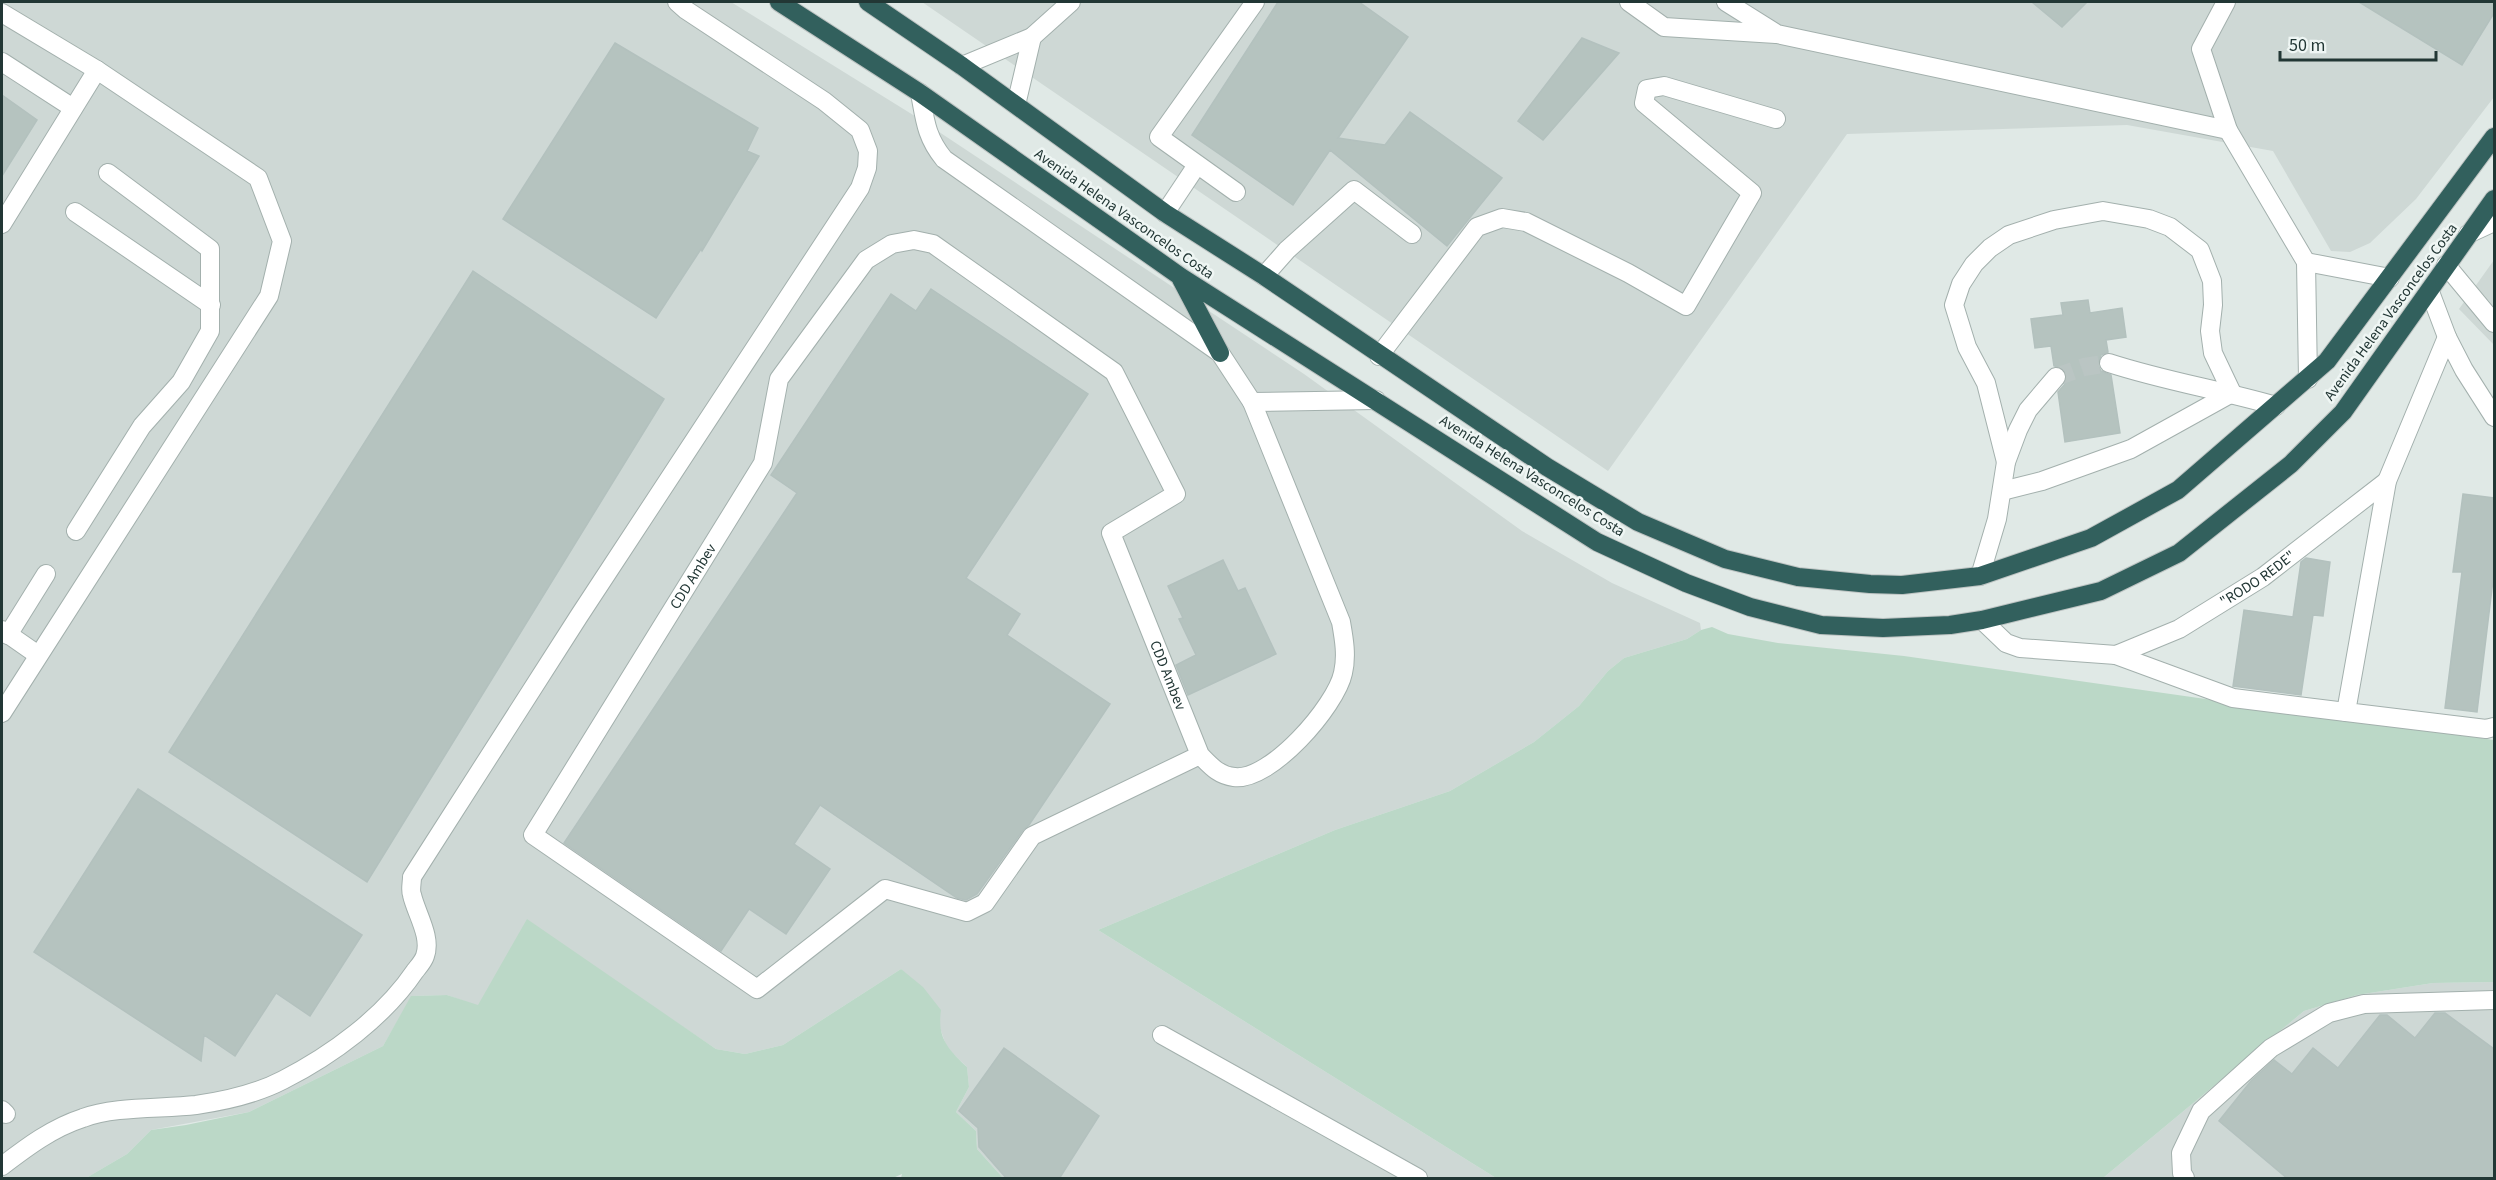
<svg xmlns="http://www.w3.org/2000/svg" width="2496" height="1180" viewBox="0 0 2496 1180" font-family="'Source Sans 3',sans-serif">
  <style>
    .built { fill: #ced8d5 }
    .green { fill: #bbd8c7 }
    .building { fill: #b5c3bf; stroke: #b3c1be; stroke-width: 1.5 }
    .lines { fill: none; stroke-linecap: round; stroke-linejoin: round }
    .minor-tunnel { stroke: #bac5c3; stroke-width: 18; stroke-dasharray: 18 9; stroke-linecap: butt }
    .minor-casing { stroke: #a3b0ad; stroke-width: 20 }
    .highway-casing { stroke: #bdc3c2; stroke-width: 20 }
    .minor { stroke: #fff; stroke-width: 18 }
    .highway { stroke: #32605d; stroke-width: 18 }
    .labels { text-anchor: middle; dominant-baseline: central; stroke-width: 5; stroke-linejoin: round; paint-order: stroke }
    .street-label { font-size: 15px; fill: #223735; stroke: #eff6f4 }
  </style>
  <rect width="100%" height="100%" fill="#e0e9e6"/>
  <path class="built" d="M2,2H731L918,118L1304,374L1522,531L1612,583L1700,623L1701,630L1687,639L1624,658L1608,671L1579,706L1534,742L1450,791L1335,830L1098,930L1496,1178H1003L977,1149L976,1131L956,1112L969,1087L967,1067L947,1048L939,1025L901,969L783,1045L745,1054L716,1049L624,987L478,1006L447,995L412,996L383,1046L249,1112L151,1130L127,1154L86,1178H2Z
    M922,2H2494V97L2416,199L2370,243L2350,252L2331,251L2273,151L2127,125L1847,134L1608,471Z
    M2494,260V345L2459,309Z
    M2494,982V1178H2103L2304,1011L2357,995L2433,983Z"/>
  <path class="green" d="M1712,627L1728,634L1778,643L1904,656L2494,740V982L2433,983L2357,995L2304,1011L2103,1178H1496L1098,930L1335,830L1450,791L1534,742L1579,706L1608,671L1624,658L1687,639L1701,630Z
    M527,919L716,1049L745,1054L783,1045L901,969L923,987L941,1010C937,1038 948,1049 967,1067L969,1087L956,1112L976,1131L977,1149L1003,1178H901L902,1174L893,1178H86L127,1154L151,1130L186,1125L249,1112L383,1046L411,996L447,995L478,1005Z"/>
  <path class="building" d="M1278,2H1359L1408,37L1338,138L1385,145L1410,112L1502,178L1447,246L1330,150L1293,205L1192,135Z
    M2032,2H2087L2062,27Z
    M2359,2H2494V13L2462,65Z
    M1582,38L1619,53L1543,140L1518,121Z
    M615,43L758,128L747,151L759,156L702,251L701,249L656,318L503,219Z
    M2,95L37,120L2,176Z
    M473,271L664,399L367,882L169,752Z
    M931,289L1088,394L966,578L1020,614L1007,635L1110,704L1029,825L1023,830L977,894L966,900L957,898L820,805L794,844L830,869L786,934L749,909L721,951L564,843L797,493L771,475L891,294L916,311Z
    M2088,300L2090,313L2122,308L2126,337L2106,340L2108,352L2101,355L2098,365L2101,371L2111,375L2120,433L2065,442L2058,392L2065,384L2067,374L2063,368L2054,366L2051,346L2035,348L2031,319L2063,315L2061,303Z
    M2463,494L2494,498V572L2477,712L2445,708L2462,572H2453Z
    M2306,558L2330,562L2323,616L2313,615L2301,695L2233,686L2244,610L2293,617L2301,562Z
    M1223,560L1238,591L1245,588L1276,654L1188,695L1176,665L1196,655L1179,619L1183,618L1168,586Z
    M138,789L362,935L310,1016L276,993L235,1056L204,1035L201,1061L34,952Z
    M2435,1013H2445L2494,1049V1179H2288L2219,1121L2251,1081L2274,1060L2292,1074L2313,1048L2338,1068L2380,1015H2387L2415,1038Z
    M1004,1048L1099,1116L1059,1179H1007L979,1147L978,1128L959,1111Z"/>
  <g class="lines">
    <path class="minor-tunnel" d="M2056,377L2084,367L2109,363"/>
    <defs>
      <g id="minor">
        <path d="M1629,2L1664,27L1776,34"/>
        <path d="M1726,2L1777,34L2228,130L2306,262L2308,379"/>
        <path d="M2226,2L2201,49L2228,130"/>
        <path d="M2,13L97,70L258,178L282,241L269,296L2,713"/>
        <path d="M2,62L73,108"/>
        <path d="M962,66L1032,37L1071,2"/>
        <path id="s1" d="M920,93C925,120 926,137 944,159L1220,353L1252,402L1341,622C1344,639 1347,656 1343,673C1336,706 1270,782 1234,777C1218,775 1211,766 1200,755L1032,836L985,903L967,912L885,889L757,989L533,835L763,463L779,379L866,260L892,244L914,240L933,244L1114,372L1176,494L1111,533L1200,755"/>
        <path d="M1016,105L1032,37"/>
        <path d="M1236,192L1159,137L1255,2"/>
        <path d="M75,212L211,305"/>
        <path d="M1165,213L1197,165"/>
        <path d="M2,224L97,70"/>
        <path d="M2468,234L2494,222"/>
        <path d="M2306,262L2390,278"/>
        <path d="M2446,265L2494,323"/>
        <path d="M1264,276L1287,250L1354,190L1412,234"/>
        <path d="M2430,292L2447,337L2464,370L2494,417"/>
        <path d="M2447,337L2387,481L2346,712L2486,729L2494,727"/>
        <path d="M1379,356L1477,227L1502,218L1526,222L1628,273L1686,306L1752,193L1644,103L1647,89L1664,86L1776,119"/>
        <path d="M2109,363C2164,381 2221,390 2276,406"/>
        <path d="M1252,402L1376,400"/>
        <path d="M2006,462L1986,383L1967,347L1954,305L1961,284L1974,264L1990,248L2009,235L2054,220L2103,211L2149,219L2170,227L2200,250L2212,281L2213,305L2210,331L2213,353L2232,393"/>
        <path d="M2002,491L2042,481L2131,449L2232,393"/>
        <path d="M76,531L142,426L181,382L210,331V249L108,173"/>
        <path d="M1980,576L1997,519L2006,462L2018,430L2028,410L2056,377"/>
        <path id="s2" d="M1982,620L2006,643L2020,648L2116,655L2179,629L2263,577L2387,481"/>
        <path d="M2,630L38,655"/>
        <path d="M8,635L46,574"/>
        <path d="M2116,655L2233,698L2346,712"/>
        <path d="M1162,1035L1418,1178"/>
        <path d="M2,1110L6,1114"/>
        <path d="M2,1166C27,1147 52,1128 83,1118C114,1106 162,1109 196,1105C224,1101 258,1093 283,1080C332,1055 384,1017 415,971C418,967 423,962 425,956C432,937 416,913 412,895C410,890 412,883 412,877L579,616L860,188L867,168L868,151L860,130L824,101L686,10L677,2"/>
        <path d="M2185,1178L2182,1173L2181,1153L2201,1111L2271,1048L2329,1013L2364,1004L2494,1000"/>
      </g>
      <path id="highway" d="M779,2L920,93L1181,277L1597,542L1686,583L1750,607L1821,625L1883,628L1950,625L1982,620L2101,591L2179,553L2291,464L2343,412L2494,199
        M868,2L962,66L1165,213L1264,276L1547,467L1638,522L1725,559L1798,577L1870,584L1902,585L1980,576L2091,538L2178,490L2327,361L2494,137
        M1181,279L1220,353"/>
    </defs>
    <use href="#minor" class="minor-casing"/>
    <use href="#highway" class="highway-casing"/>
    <use href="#minor" class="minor"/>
    <use href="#highway" class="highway"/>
  </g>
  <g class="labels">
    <g class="street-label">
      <text transform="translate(1124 214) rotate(35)">Avenida Helena Vasconcelos Costa</text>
      <text transform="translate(2391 312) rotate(-54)">Avenida Helena Vasconcelos Costa</text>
      <text transform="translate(1532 476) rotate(32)">Avenida Helena Vasconcelos Costa</text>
      <text stroke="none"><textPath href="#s1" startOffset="2067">CDD Ambev</textPath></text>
      <text stroke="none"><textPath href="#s2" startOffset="306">"RODO REDE"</textPath></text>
      <text stroke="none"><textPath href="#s1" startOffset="3093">CDD Ambev</textPath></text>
    </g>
  </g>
  <rect width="2496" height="1180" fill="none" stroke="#223735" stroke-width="6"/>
  <path d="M2280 51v9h156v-9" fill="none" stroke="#223735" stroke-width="3"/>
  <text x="2289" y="51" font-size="18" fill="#223735" stroke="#eff6f4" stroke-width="4.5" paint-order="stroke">50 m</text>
</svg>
